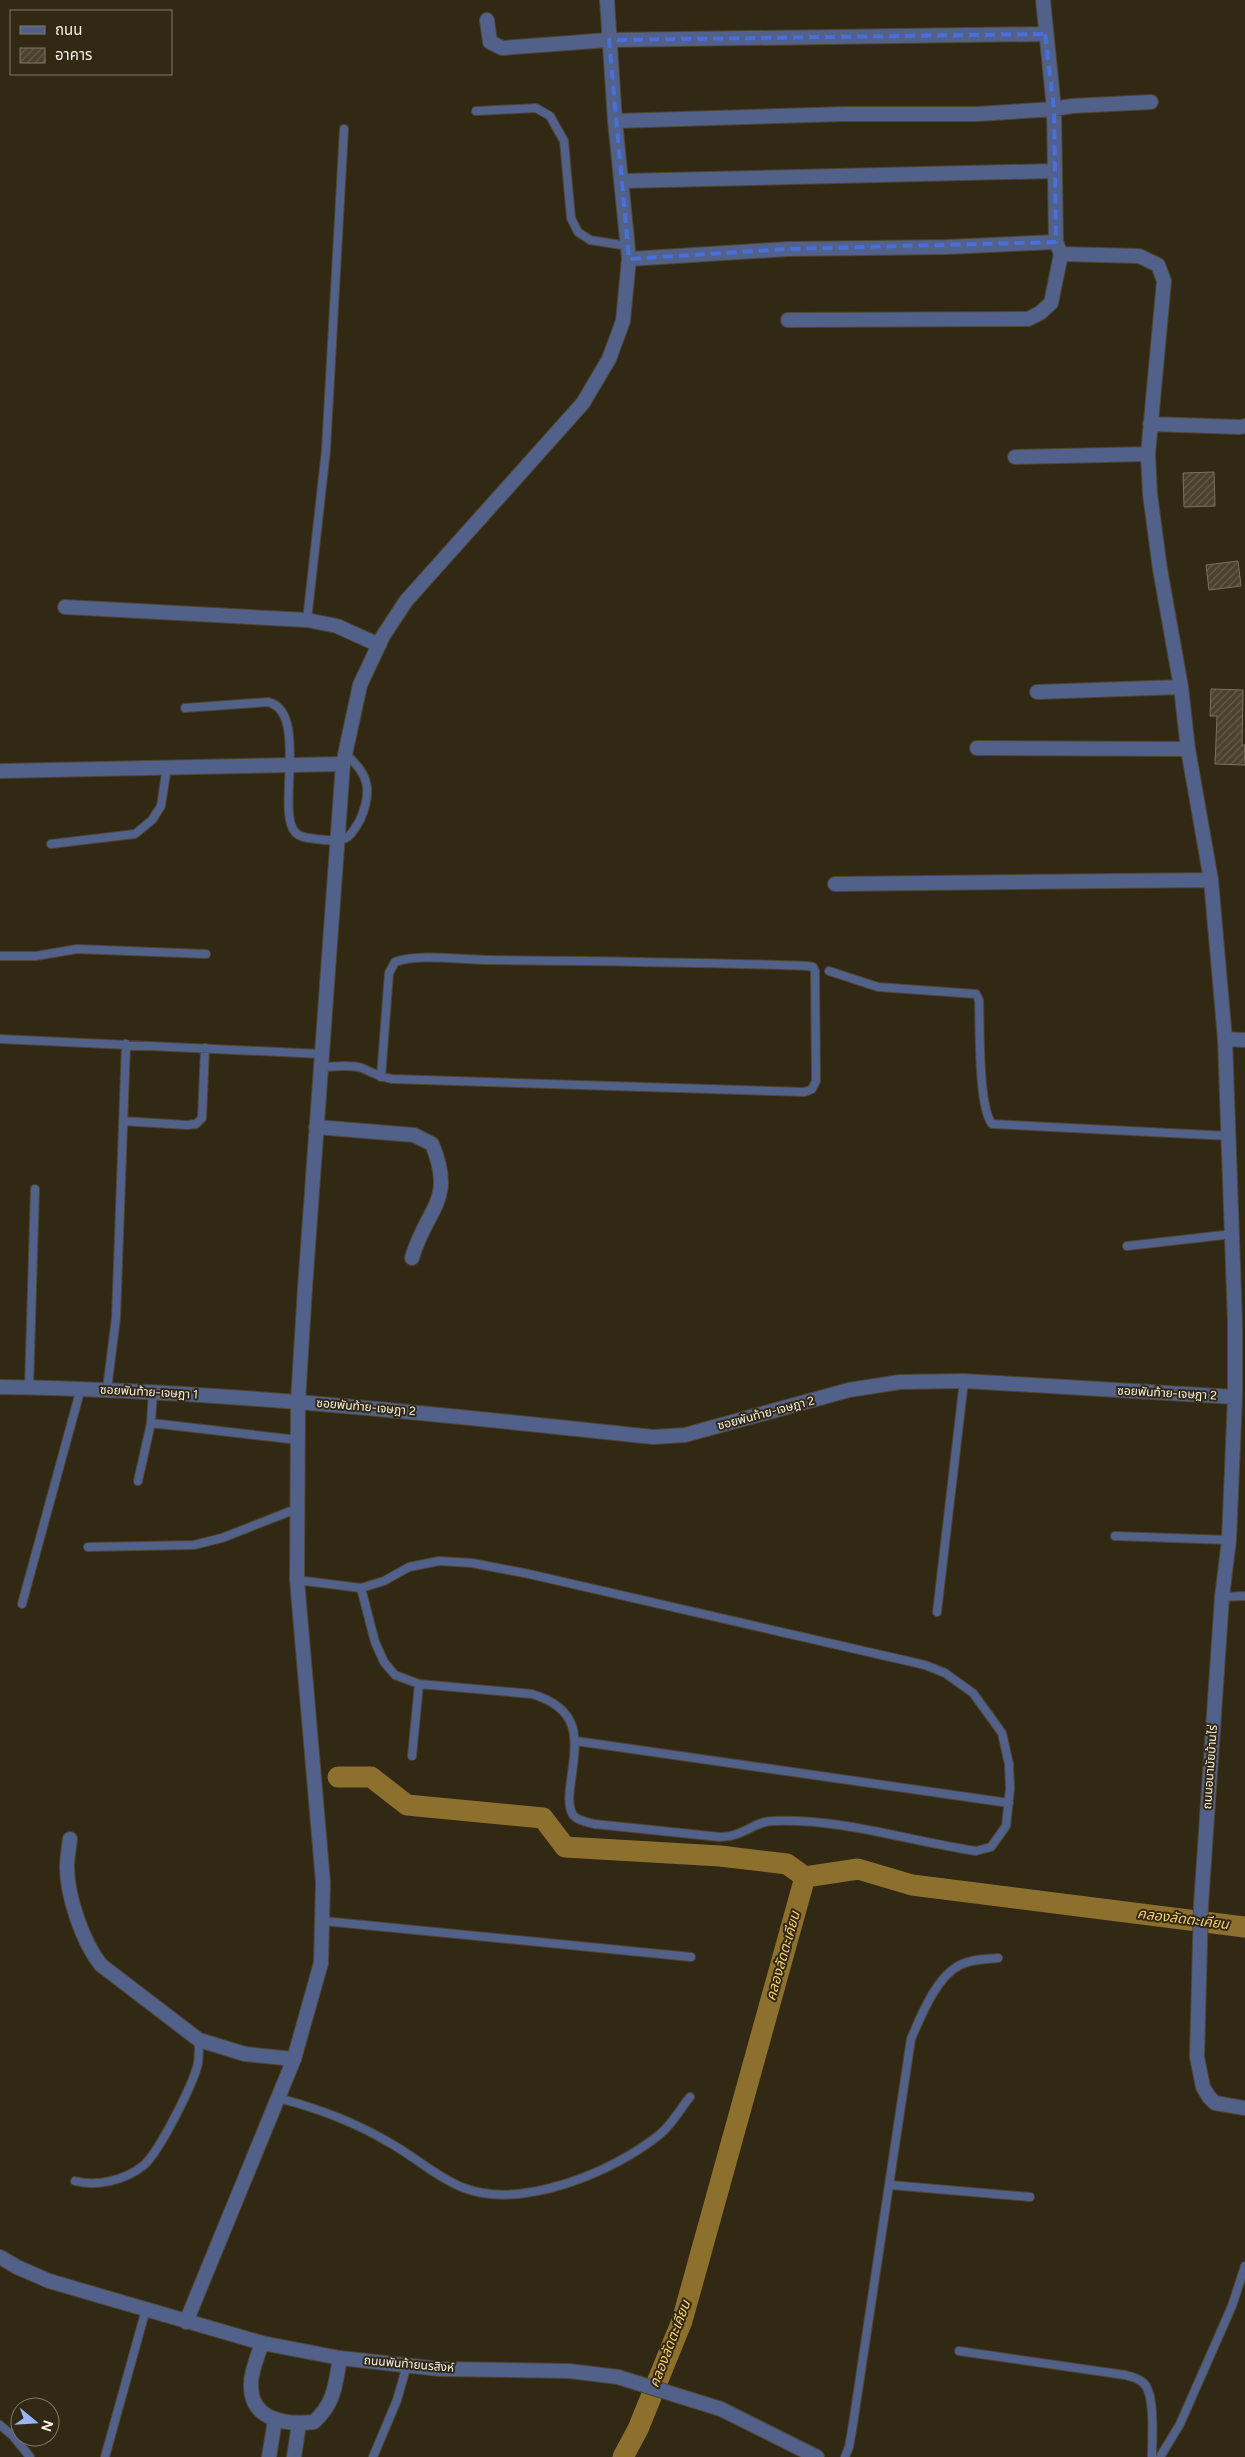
<svg xmlns="http://www.w3.org/2000/svg" width="1245" height="2457" viewBox="0 0 1245 2457" font-family="Figtree,'Noto Sans Thai',sans-serif">
  <style>
    .lines { fill: none; stroke-linecap: round; stroke-linejoin: round }
    .canal { stroke: #8d702d; stroke-width: 21 }
    .building { fill: url(#building-hatch); stroke: #7b705b }
    .service-casing { stroke: #4e4532; stroke-width: 10 }
    .minor-casing { stroke: #4e4532; stroke-width: 16 }
    .tertiary-casing { stroke: #4e4532; stroke-width: 16 }
    .service { stroke: #52618a; stroke-width: 8 }
    .minor { stroke: #52618a; stroke-width: 14 }
    .tertiary { stroke: #52618a; stroke-width: 14 }
    .marked { fill: none; stroke: #496fdb; stroke-width: 4; stroke-dasharray: 10 6; stroke-linejoin: round }
    .labels { text-anchor: middle; dominant-baseline: central; stroke-width: 4; stroke-linejoin: round; paint-order: stroke }
    .street-label { font-size: 12px; fill: #f7f1e5; stroke: #322915 }
    .water-label { font-size: 14px; font-style: italic; fill: #f9cf71; stroke: #322915 }
  </style>
  <defs>
    <pattern id="building-hatch" width="6" height="6" patternUnits="userSpaceOnUse" patternTransform="scale(1.25)"><rect width="6" height="6" fill="#4a412d"/><path d="M-1 1l2-2M0 6l6-6M5 7l2-2" fill="none" stroke="#655d4b"/></pattern>
  </defs>
  <rect width="100%" height="100%" fill="#322915"/>
  <g class="lines">
    <path class="canal" d="M338,1777H371L407,1805L543,1818L565,1847L720,1856L787,1864L805,1877
      M623,2457L638,2429L682,2321L805,1877L858,1869L912,1885L1245,1927"/>
  </g>
  <path class="building" d="M1214,472L1215,506L1184,507L1183,473Z
    M1238,561L1241,586L1209,590L1206,565Z
    M1211,689L1243,690L1242,745H1245V765L1215,764L1217,716H1210Z"/>
  <g class="lines">
    <defs>
      <path id="service" d="M476,111L536,108L550,116L564,141L571,218L578,232L590,240L628,246
        M307,620L326,450L344,129
        M185,708L268,702C309,711 276,812 295,832C300,838 309,838 316,839C327,840 337,842 346,838C352,835 357,825 360,820C373,791 369,773 344,753
        M51,844L135,834L152,820L161,806L167,767
        M0,956H36L77,949L206,954
        M829,971L878,987L976,994L979,1000C980,1026 978,1106 992,1124L1230,1136
        M0,1039L322,1054
        M321,1067C333,1067 351,1064 362,1068C372,1073 381,1077 392,1079L805,1092L812,1089L816,1081L815,971L813,967L808,966C702,962 596,961 489,960C463,960 417,953 395,962L389,973L381,1077
        M123,1121L187,1125L196,1124L202,1118L205,1048
        M1127,1246L1233,1234
        M29,1387L35,1189
        M107,1389L116,1318L126,1044
        M151,1423L298,1440
        M138,1481L151,1423L153,1391
        M1115,1536L1229,1540
        M88,1547L194,1545L222,1538L296,1509
        M297,1580L361,1588L384,1581L409,1567L439,1561L472,1563L529,1574L925,1665L945,1673L973,1693L1002,1733L1009,1764L1010,1789L1006,1826L991,1847L976,1851C908,1841 842,1818 773,1821C754,1821 744,1837 720,1837L594,1824C587,1822 578,1821 573,1815C568,1807 569,1796 570,1788C576,1743 585,1710 532,1694L419,1684L395,1675L384,1662L375,1642L361,1588
        M1222,1597L1245,1596
        M22,1604L81,1388
        M937,1612L964,1381
        M576,1741L1009,1803
        M412,1756L419,1684
        M323,1921L691,1957
        M278,2098C317,2108 355,2122 390,2143C415,2157 438,2178 464,2188C522,2210 613,2172 659,2135C671,2126 680,2109 690,2097
        M75,2181C97,2187 126,2180 144,2165C159,2152 194,2083 198,2063C199,2055 199,2047 199,2040
        M890,2185L1030,2197
        M959,2351L1125,2375C1133,2377 1141,2379 1146,2386C1155,2401 1152,2439 1152,2457
        M0,2425L13,2436L30,2457
        M105,2457L146,2309
        M373,2457L397,2400L407,2365
        M845,2457L849,2447L853,2424L911,2039C921,2016 936,1977 960,1965C971,1959 986,1959 998,1958
        M1160,2457L1180,2424L1232,2306L1245,2266"/>
      <path id="minor" d="M487,20L490,42L502,48L609,40L1045,34
        M615,121L844,114H978L1054,109L1072,106L1151,102
        M621,181L1055,171
        M1061,254L1139,256L1158,265L1164,281L1148,454L1150,494L1160,569L1181,687L1188,749L1211,880L1225,1039L1235,1323V1397L1229,1540L1222,1597L1201,1905L1197,2057L1203,2087L1209,2097L1215,2103L1245,2108
        M629,259L788,249L947,247L1056,242
        M788,320L1028,319L1040,313L1051,303L1061,254L1056,242L1054,109L1043,0
        M1150,424L1240,427L1245,426
        M1015,457L1148,454
        M65,607L307,620L337,626L379,645
        M1037,692L1181,687
        M977,748L1188,749
        M0,771L343,764
        M835,884L1211,880
        M1225,1039L1245,1040
        M316,1127L414,1135L432,1144C456,1202 426,1208 412,1258
        M0,1387C219,1390 435,1414 653,1437L685,1435L849,1390L900,1382L964,1381L1235,1397
        M70,1839C69,1848 67,1858 67,1867C67,1896 83,1943 101,1965L199,2040L245,2054L294,2059
        M262,2343C258,2356 251,2370 251,2384C250,2421 287,2425 314,2422C335,2402 335,2386 340,2358
        M269,2457L275,2420
        M294,2457L299,2424"/>
      <path id="tertiary" d="M0,2257L17,2267L49,2281L262,2343L340,2358L440,2369L569,2371L618,2377L721,2409L817,2457
        M186,2322L294,2059L321,1963L323,1882L297,1580L298,1401L305,1288L343,764L360,685L383,636L406,601L583,403L609,359L623,321L629,259L615,121L607,0"/>
    </defs>
    <use href="#service" class="service-casing"/>
    <use href="#minor" class="minor-casing"/>
    <use href="#tertiary" class="tertiary-casing"/>
    <use href="#service" class="service"/>
    <use href="#minor" class="minor"/>
    <use href="#tertiary" class="tertiary"/>
  </g>
  <path class="marked" d="M1045,34L1054,109L1056,242L788,249L629,259L609,40Z"/>
  <g class="labels">
    <g class="street-label">
      <text transform="translate(149 1392) rotate(3)">ซอยพันท้าย-เจษฎา 1</text>
      <text transform="translate(1167 1393) rotate(3)">ซอยพันท้าย-เจษฎา 2</text>
      <text transform="translate(366 1407) rotate(5)">ซอยพันท้าย-เจษฎา 2</text>
      <text transform="translate(766 1413) rotate(-15)">ซอยพันท้าย-เจษฎา 2</text>
      <text transform="translate(1210 1767) rotate(-86)">ถนนอนามัยบ้านไร่</text>
      <text transform="translate(409 2364) rotate(5)">ถนนพันท้ายนรสิงห์</text>
    </g>
    <g class="water-label">
      <text transform="translate(1183 1919) rotate(7)">คลองลัดตะเคียน</text>
      <text transform="translate(783 1956) rotate(-74)">คลองลัดตะเคียน</text>
      <text transform="translate(670 2344) rotate(-69)">คลองลัดตะเคียน</text>
    </g>
  </g>
  <rect x="10" y="10" width="162" height="65" fill="#322915" stroke="#817968"/>
  <rect x="20" y="26" width="25" height="8" fill="#52618a" stroke="#817968"/>
  <text x="55" y="35" font-size="15" fill="#f7f1e5">ถนน</text>
  <rect x="20" y="48" width="25" height="15" fill="url(#building-hatch)" stroke="#817968"/>
  <text x="55" y="60" font-size="15" fill="#f7f1e5">อาคาร</text>
  <g transform="translate(35 2422) rotate(108)"><circle r="24" fill="#322915" stroke="#817968"/>
  <path d="M0-4L9 19L0 12L-9 19Z" fill="#9ab5fd"/>
  <text y="-8" font-size="14" font-weight="bold" text-anchor="middle" fill="#f7f1e5">N</text>
  </g>
</svg>
